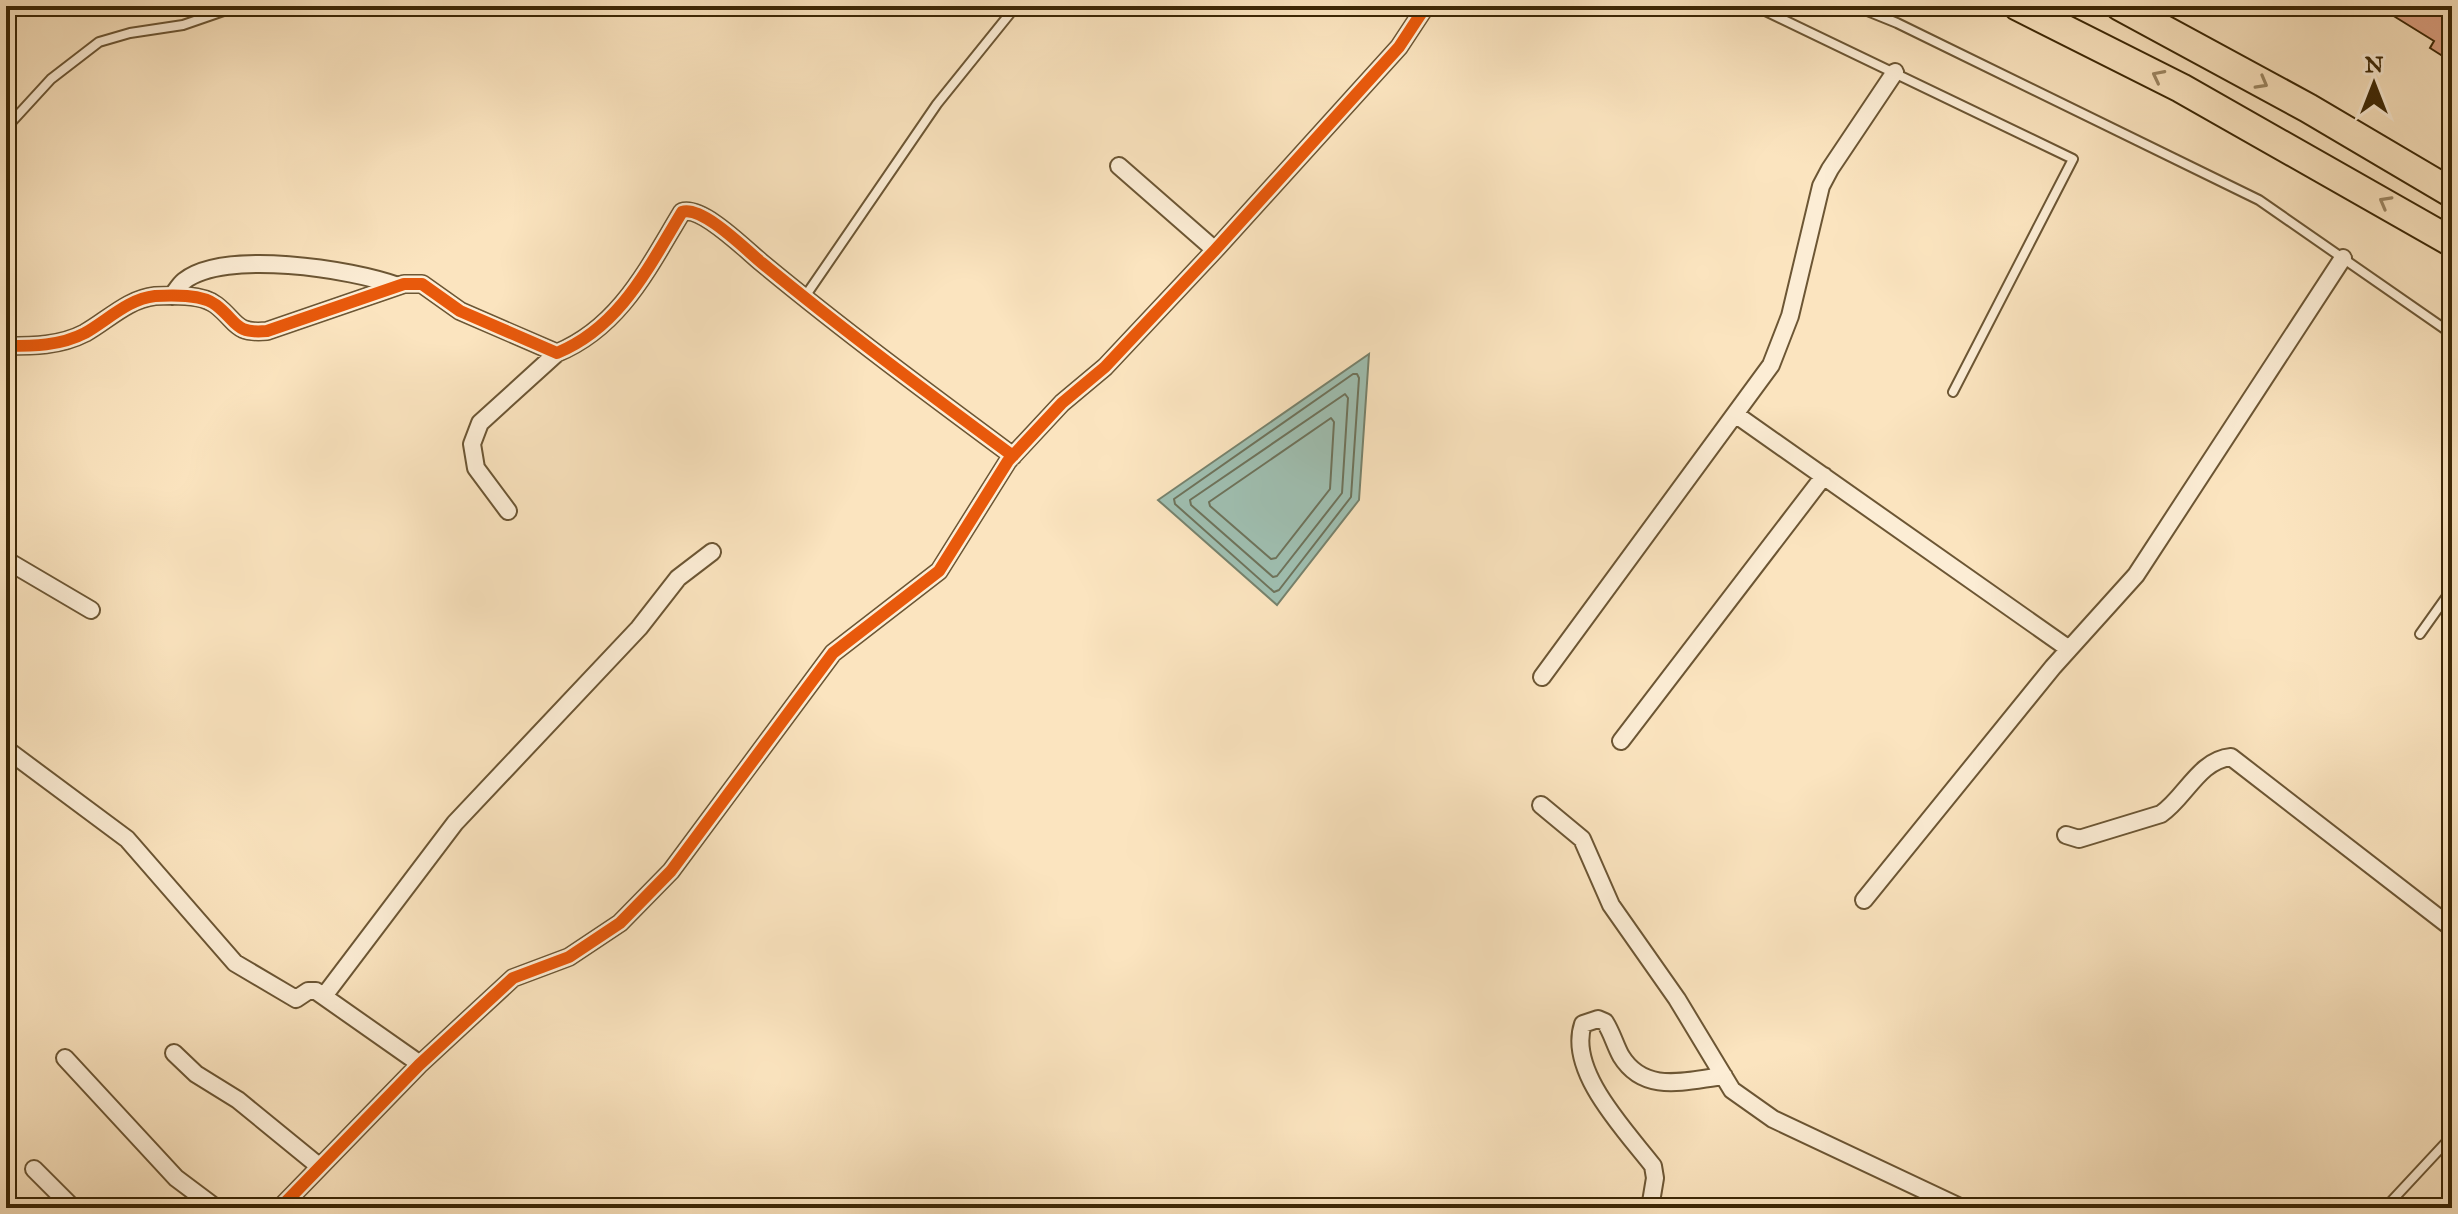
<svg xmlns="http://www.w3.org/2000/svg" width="2458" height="1214" viewBox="0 0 2458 1214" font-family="'IM FELL Great Primer',serif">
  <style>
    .water { fill: #9fbfb1; stroke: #77826c; stroke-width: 2 }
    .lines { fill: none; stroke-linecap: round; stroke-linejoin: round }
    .shore { stroke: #6e735b; stroke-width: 2 }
    .building { fill: #dca081; stroke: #3c2705; stroke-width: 2 }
    .service-casing { stroke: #6c5634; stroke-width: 12 }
    .minor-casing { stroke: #6c5634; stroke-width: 20 }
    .trunk-casing { stroke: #3c2705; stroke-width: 32 }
    .service { stroke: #fcedd5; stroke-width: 8 }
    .minor { stroke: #fcedd5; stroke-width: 16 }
    .trunk { stroke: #fbe4bf; stroke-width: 28 }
    .cycleway-casing { stroke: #fcedd5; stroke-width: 17 }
    .cycleway { stroke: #e8590c; stroke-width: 12 }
    .oneway { stroke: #9c8662 }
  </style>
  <rect width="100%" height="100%" fill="#fbe4bf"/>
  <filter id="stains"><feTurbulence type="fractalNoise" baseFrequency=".0025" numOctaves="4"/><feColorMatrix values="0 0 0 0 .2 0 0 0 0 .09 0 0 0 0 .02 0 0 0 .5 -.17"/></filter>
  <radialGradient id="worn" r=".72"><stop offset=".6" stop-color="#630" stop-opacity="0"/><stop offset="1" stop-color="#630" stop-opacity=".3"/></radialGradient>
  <path class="water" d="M1369,354L1359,500L1277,605L1158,500Z"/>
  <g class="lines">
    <path class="shore" d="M1353,374H1357L1359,378L1351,497L1279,590L1274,592L1175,504L1174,499Z
      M1345,394L1348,398L1342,493L1277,576L1273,577L1191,505L1190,500Z
      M1331,418L1334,422L1330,489L1276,558L1271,559L1210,506L1209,502Z"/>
  </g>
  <path class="building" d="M2397,6H2439L2452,14V62L2430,48L2434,41L2392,15Z"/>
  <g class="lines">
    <defs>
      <path id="service" d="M1755,6L2073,159L1953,392
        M1855,6L1897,23L2259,200L2452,334
        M6,128L51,79L99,42L130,33L183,25L238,6
        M804,298L937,104L1016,6
        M2420,634L2452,589
        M2385,1208L2452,1136"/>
      <path id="minor" d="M1119,166L1215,250
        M172,296C176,291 179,285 184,281C224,249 352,269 398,286
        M6,346C33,346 60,346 85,333C108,320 128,299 155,296C173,295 202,294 216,305C238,322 234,334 267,331L404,284H422L460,311L557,353C620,327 648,268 682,212C702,205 746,250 762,263C843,330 928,393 1013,456
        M1735,414L2069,649
        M508,511L476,468L472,444L480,423L557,353
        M6,560L91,610
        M1542,677L1771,365L1790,316L1821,186L1830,169L1895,72
        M1621,741L1824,476
        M6,749L127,839L235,963L296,999L308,991H316L420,1064
        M1541,805L1582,839L1611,905L1677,999L1732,1090L1773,1119L1962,1208
        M2066,835L2079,839L2161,814C2185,798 2199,760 2231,757L2452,928
        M1864,900L2053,667L2136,575L2343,258
        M324,996L455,823L639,628L678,578L712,552
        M174,1053L196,1074L238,1100L320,1167
        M65,1058L176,1178L216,1208
        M34,1169L73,1208
        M280,1208L419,1065L513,978L569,957L620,923L671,871L833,653L939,571L1008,461L1062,403L1105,367L1215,250L1399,47L1426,6
        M1650,1208L1655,1178L1653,1166C1626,1131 1567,1071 1583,1024L1598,1019L1605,1022C1612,1033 1615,1045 1621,1056C1645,1095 1687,1080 1724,1076"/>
      <path id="trunk" d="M2018,6L2181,88L2452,242
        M2120,6L2308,108L2452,193"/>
    </defs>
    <use href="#service" class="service-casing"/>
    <use href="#minor" class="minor-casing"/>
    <use href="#trunk" class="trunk-casing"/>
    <use href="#service" class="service"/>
    <use href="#minor" class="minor"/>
    <use href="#trunk" class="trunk"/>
    <defs>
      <path id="cycleway" d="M6,346C33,346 60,346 85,333C108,320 128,299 155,296C173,295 202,294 216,305C238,322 234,334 267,331L404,284H422L460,311L557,353C620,327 648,268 682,212C702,205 746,250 762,263C843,330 928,393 1013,456
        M280,1208L419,1065L513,978L569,957L620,923L671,871L833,653L939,571L1008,461L1062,403L1105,367L1215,250L1399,47L1426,6"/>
    </defs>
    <use href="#cycleway" class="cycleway-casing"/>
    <use href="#cycleway" class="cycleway"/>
  </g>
  <defs><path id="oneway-chevron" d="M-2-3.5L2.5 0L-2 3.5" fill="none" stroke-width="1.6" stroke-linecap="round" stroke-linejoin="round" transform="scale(2)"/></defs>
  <g class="oneway">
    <use href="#oneway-chevron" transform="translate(2158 76) rotate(-153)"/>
    <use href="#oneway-chevron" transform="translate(2262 83) rotate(29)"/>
    <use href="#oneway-chevron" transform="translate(2385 202) rotate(-151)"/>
  </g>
  <rect width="2458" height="1214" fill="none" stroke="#fbe4bf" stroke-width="32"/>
  <rect x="8" y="8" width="2442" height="1198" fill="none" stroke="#3c2705" stroke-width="4"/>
  <rect x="16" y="16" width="2426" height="1182" fill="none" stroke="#3c2705" stroke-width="2"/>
  <g transform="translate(2374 84)" stroke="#fcedd5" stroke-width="6" paint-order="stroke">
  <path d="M0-6L14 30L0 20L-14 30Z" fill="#3c2705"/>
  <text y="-12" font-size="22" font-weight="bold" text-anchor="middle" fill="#3c2705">N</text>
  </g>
  <rect width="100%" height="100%" filter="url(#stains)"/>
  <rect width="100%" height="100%" fill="url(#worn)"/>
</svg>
